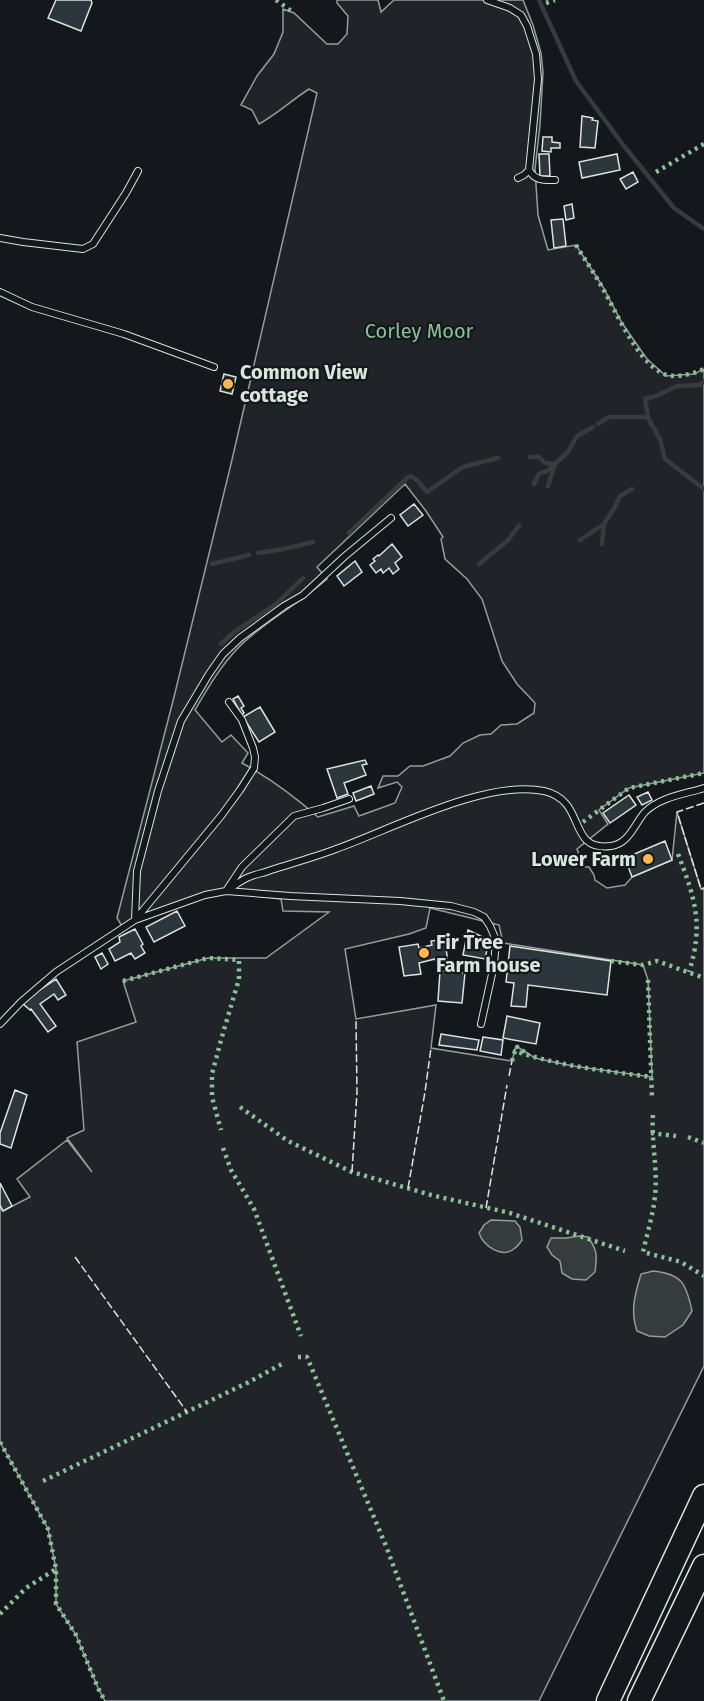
<svg xmlns="http://www.w3.org/2000/svg" width="704" height="1701" viewBox="0 0 704 1701" font-family="'Fira Sans',sans-serif">
  <style>
    .green { fill: #202428; stroke: #939e99; stroke-width: 1.5; fill-rule: evenodd }
    .water { fill: #363b3e; stroke: #939e99; stroke-width: 1.5 }
    .lines { fill: none; stroke-linecap: round; stroke-linejoin: round }
    .stream { stroke: #363b3e; stroke-width: 4.5 }
    .building { fill: #2c363c; stroke: #d8e6dc; stroke-width: 1.5 }
    .service-casing { stroke: #d8e6dc; stroke-width: 8 }
    .motorway-casing { stroke: #d8e6dc; stroke-width: 25 }
    .service { stroke: #14181c; stroke-width: 6 }
    .motorway { stroke: #14181c; stroke-width: 22 }
    .hedge { stroke: #8ac095; stroke-width: 4.5; stroke-dasharray: 3 4.5; stroke-linecap: butt }
    .fence { stroke: #d8e6dc; stroke-width: 1.5; stroke-dasharray: 8 3; stroke-linecap: butt }
    .poi-dot { fill: #ffb74d; stroke: #14181c; stroke-width: 2 }
    .labels { text-anchor: middle; dominant-baseline: central; stroke-width: 4.5; stroke-linejoin: round; paint-order: stroke }
    .park-label { font-size: 20px; fill: #8ac095; stroke: #14181c }
    .poi-label { font-size: 20px; font-weight: bold; fill: #d8e6dc; stroke: #14181c; text-anchor: start }
  </style>
  <rect width="100%" height="100%" fill="#14181c"/>
  <path class="green" d="M337,0H378L381,12L394,0H523L533,25L541,53L543,72L540,125L535,169L538,215L548,250L576,245L603,287L622,323L647,359L666,376L694,374L704,369V773L629,788L599,810L608,824L577,849L584,867H589L594,875L595,880L607,888L625,885L632,877L672,860L677,812L701,889L704,888V1366L539,1701H105L98,1688L76,1635L56,1604V1569L48,1529L0,1442V1207L3,1211L30,1197L17,1179L67,1140L92,1172L67,1138L84,1130L77,1042L136,1022L123,981L208,958H266L329,912L283,911L281,899L236,893L215,894L158,913L123,928L117,918L174,697L231,464L317,93L309,89C292,100 277,114 259,124L252,110L241,105L257,76L274,54L283,32V9L294,13L327,44H338L347,34L348,16L337,3ZM405,484L426,511L443,537L441,539L445,559L467,579L482,599L502,661L517,684L535,703L534,713L517,724L501,725L491,734L480,735L463,743L450,756L423,766H410L398,776H383L378,788L397,782L402,787L395,803L359,816L354,806L318,817C294,796 270,778 242,763L248,753L231,735L222,742L195,710C208,688 220,667 238,648C263,622 299,604 327,579L317,567ZM430,908L499,925L503,943L643,965L648,980L652,1077L573,1066L535,1058L516,1046L512,1061L431,1048L436,1005L356,1019L345,949L409,934L426,928Z"/>
  <path class="water" d="M491,1220L515,1221L520,1227L522,1240C520,1243 518,1246 515,1248C503,1259 484,1247 479,1233L484,1225Z
    M579,1236L588,1237C598,1251 597,1256 595,1272L586,1280L572,1279L562,1273L560,1261L552,1255L547,1247L551,1238H567Z
    M653,1271C682,1274 686,1283 692,1311L683,1325L665,1337L649,1336L637,1331C630,1311 635,1294 641,1274Z"/>
  <g class="lines">
    <path class="stream" d="M539,0L576,81L624,146L674,208L704,229
      M649,420L660,439L665,459L704,489
      M598,424L609,417H648L645,399L656,396L677,386L700,385L704,381
      M530,457H539L545,463L555,464L548,486
      M534,484L539,474L547,471L568,452L577,436L593,427
      M349,533L407,478L411,476L418,481L427,492L463,467L498,458
      M580,540L604,524
      M602,544L604,524L615,507L620,496L632,489
      M258,553L284,549L313,542
      M212,564L249,555
      M479,564L507,541L519,526
      M221,644L233,633L276,604L303,578"/>
  </g>
  <path class="building" d="M56,0H91L92,3L81,31L48,18Z
    M582,116L593,118L592,120L598,121L595,148L580,147Z
    M543,137H552V142L560,143V148H551V152L542,151Z
    M539,154H549L550,176H540Z
    M617,154L620,170L582,178L579,162Z
    M633,172L638,182L626,189L620,179Z
    M572,204L574,218L566,220L564,206Z
    M563,219L566,246L554,248L551,220Z
    M224,374L236,377L232,394L220,391Z
    M414,504L423,515L408,526L400,515Z
    M392,544L402,557L395,563L399,569L393,574L389,568L383,573L381,569L376,573L370,565L375,561L373,559L378,555L379,556Z
    M355,561L362,572L344,586L337,576Z
    M238,696L244,706L241,708L244,713L242,715L233,699Z
    M260,707L275,732L259,742L243,717Z
    M365,760L367,764L362,765L366,775L344,783L348,794L337,798L327,769Z
    M371,786L374,794L356,801L353,793Z
    M648,792L652,800L642,805L637,797Z
    M629,795L636,805L610,823L603,813Z
    M665,841L672,860L632,877L625,858Z
    M177,911L185,926L154,942L146,927Z
    M135,929L143,944L141,946L145,953L135,959L131,953L115,961L109,949L120,942L119,937Z
    M468,930L489,940L485,959L463,955Z
    M445,939L448,964L437,965L435,959L419,963L421,974L404,976L399,947L418,944L419,948L432,945L431,941Z
    M510,946L611,961L607,995L528,985L526,1007L511,1006L514,983L506,982Z
    M102,953L108,964L101,969L95,957Z
    M440,971L465,973L462,1003L438,1001Z
    M56,979L66,995L58,1000L54,994L40,1004L56,1026L48,1032L31,1009L30,1010L21,1002Z
    M507,1016L540,1023L536,1044L503,1038Z
    M441,1034L479,1040L477,1050L439,1045Z
    M483,1037L503,1040L501,1055L480,1051Z
    M15,1090L27,1095L11,1148L0,1144V1133Z
    M0,1183L12,1206L3,1211L0,1205Z"/>
  <g class="lines">
    <defs>
      <path id="service" d="M487,0L510,8L521,15L527,26L536,54L538,79L529,170C535,181 544,180 555,180
        M518,178L524,175L529,170
        M0,238L23,242L83,249L93,244L126,193L138,171
        M0,292L32,307L124,334L214,367
        M229,702L242,720L253,748L255,757L254,768L240,790L221,816L135,920L137,871L158,791L181,721L209,674L223,654L240,638L284,606L303,595L345,556L391,518
        M349,799L323,808L294,816L242,867L226,891C233,887 241,880 249,877C256,874 264,873 271,870C293,863 315,857 336,849C392,829 486,779 544,791C588,801 566,852 611,846C629,844 635,823 645,812C660,797 685,794 704,788
        M0,1024L21,1002L56,972L135,920L205,895L226,891L290,896L400,901L451,906L474,912L484,917L490,926L496,940L494,965L481,1024"/>
      <path id="motorway" d="M608,1701L704,1496
        M639,1701L704,1566"/>
    </defs>
    <use href="#service" class="service-casing"/>
    <use href="#motorway" class="motorway-casing"/>
    <use href="#service" class="service"/>
    <use href="#motorway" class="motorway"/>
    <path class="hedge" d="M276,0L294,13
      M546,3L555,0
      M656,172L704,144
      M576,245C585,260 595,274 603,289C617,313 635,357 660,372C671,380 693,374 704,369
      M583,822L629,788L704,773
      M678,854C695,898 704,925 689,972
      M611,961L643,965L657,961L704,978
      M648,980L652,1098
      M123,981L208,958L239,960V979L221,1040L212,1074V1097L221,1130
      M516,1046L526,1053
      M512,1061L515,1051C559,1066 606,1071 652,1077
      M240,1107L288,1141L352,1172L431,1195L510,1213L625,1251
      M653,1115C651,1142 658,1169 655,1196C653,1215 647,1234 643,1252L681,1262L704,1276
      M651,1133L676,1136
      M688,1137L704,1143
      M223,1148L231,1170L254,1209L301,1336
      M298,1357H307L386,1546L444,1701
      M0,1442L48,1529L56,1569V1604L76,1635L98,1688L105,1701
      M43,1481L247,1383L282,1364
      M0,1614L26,1588L56,1569"/>
    <path class="fence" d="M704,803L677,812L701,889L704,888
      M509,1076L512,1061
      M352,1172L357,1092L356,1020
      M408,1188L425,1092L431,1048
      M486,1208L507,1085
      M75,1257L187,1412"/>
  </g>
  <g class="poi-dot">
    <circle cx="228" cy="384" r="6"/>
    <circle cx="648" cy="859" r="6"/>
    <circle cx="424" cy="953" r="6"/>
  </g>
  <g class="labels">
    <g class="park-label">
      <text x="419" y="331">Corley Moor</text>
    </g>
    <g class="poi-label">
      <text x="240" y="372">Common View<tspan x="240" dy="23">cottage</tspan></text>
      <text x="636" y="859" text-anchor="end">Lower Farm</text>
      <text x="436" y="942">Fir Tree<tspan x="436" dy="23">Farm house</tspan></text>
    </g>
  </g>
</svg>
